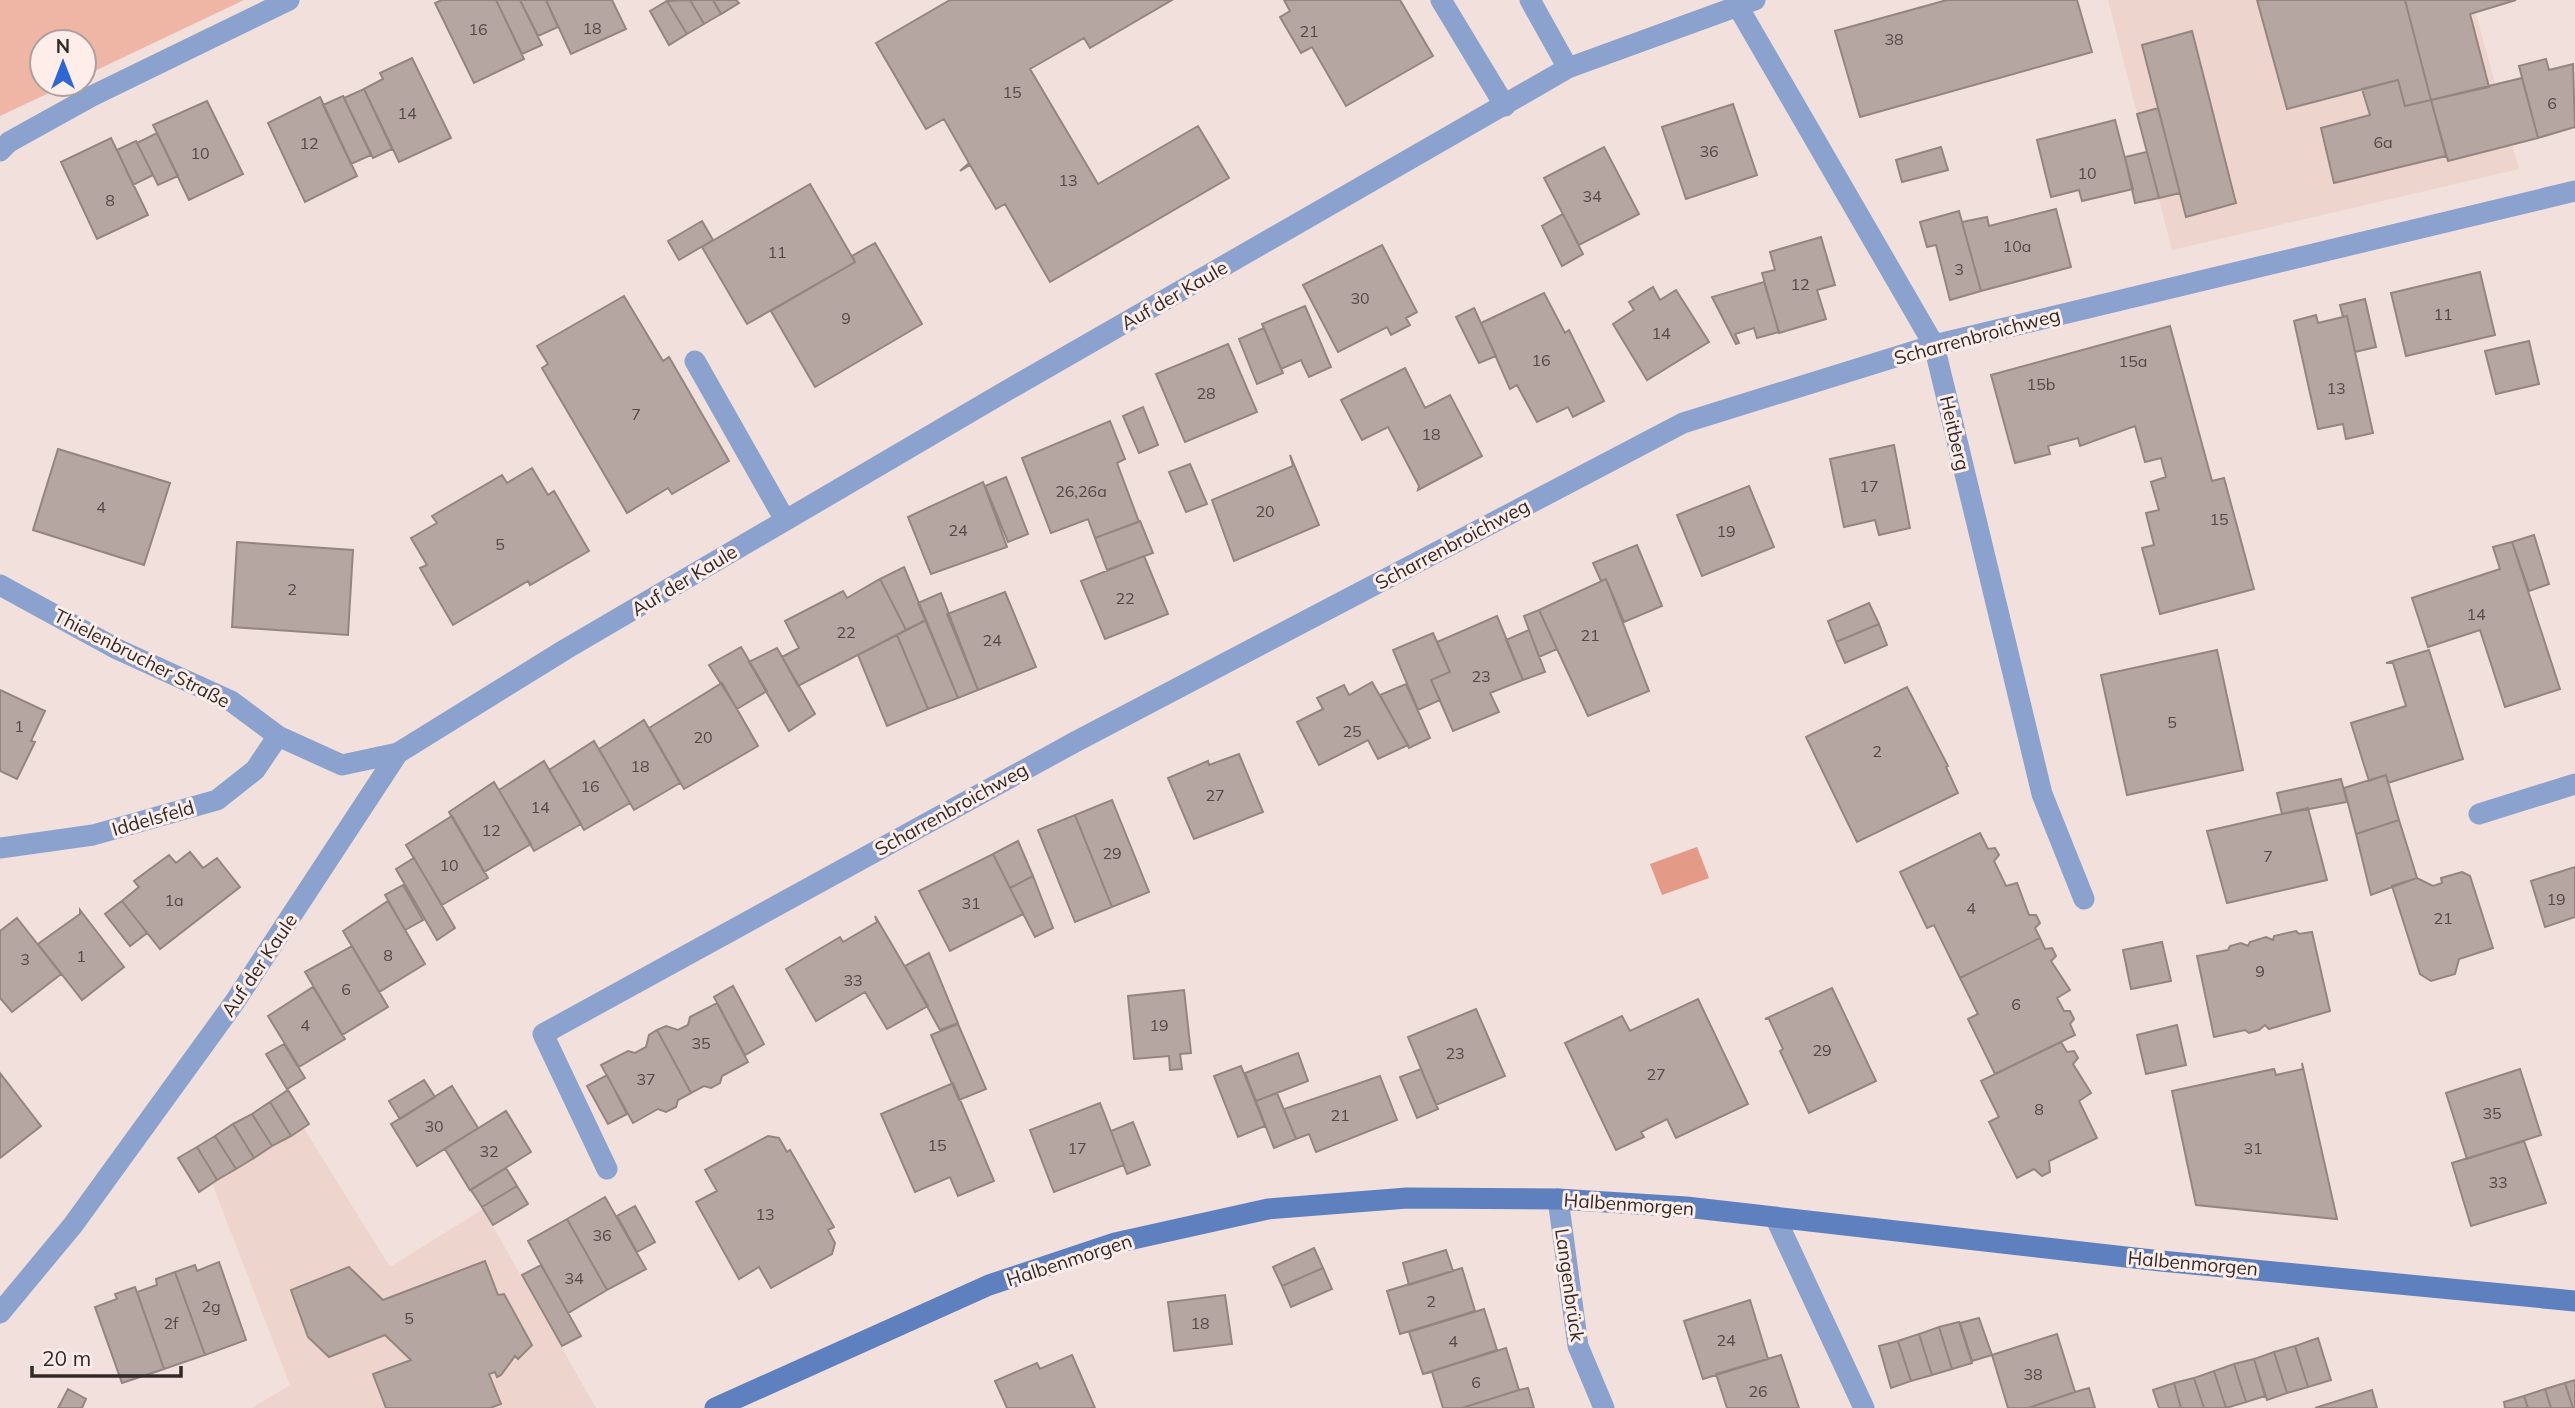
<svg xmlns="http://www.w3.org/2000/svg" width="2575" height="1408" viewBox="0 0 2575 1408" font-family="Mulish,sans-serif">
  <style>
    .built { fill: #edd4cd }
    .green { fill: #efb6a6 }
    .water { fill: #e39a87 }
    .building { fill: #b6a6a2; stroke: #948581; stroke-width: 2 }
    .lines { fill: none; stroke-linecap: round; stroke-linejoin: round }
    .lane { stroke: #8aa2cd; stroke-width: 21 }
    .street { stroke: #8aa2cd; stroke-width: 21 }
    .secondary { stroke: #5e80bf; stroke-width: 21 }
    .labels { text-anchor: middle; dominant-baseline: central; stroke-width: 6; stroke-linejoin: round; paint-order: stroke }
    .number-label { font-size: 16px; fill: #524947 }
    .street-label { font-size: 19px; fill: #312a29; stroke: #feede9 }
  </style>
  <rect width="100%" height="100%" fill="#f1e0dc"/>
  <path class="built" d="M2108,0H2472L2519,169L2172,250Z
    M303,1127L390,1267L483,1209L596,1408H252L290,1385L212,1183Z"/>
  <path class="green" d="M0,0H244L84,76V42H42V84H68L0,116Z"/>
  <path class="water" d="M1697,847L1709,878L1662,895L1650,864Z"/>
  <path class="building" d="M442,0H496L524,59L474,83L435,3Z
    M496,0H520L542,45L522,54Z
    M520,0H546L558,27L538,36Z
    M546,0H612L626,29L571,54Z
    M690,0L704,24L687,34L667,1Z
    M690,0H713L721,14L704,24Z
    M713,0H736L739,3L721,14Z
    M950,0H1172L1090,48L1084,38L1030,69L1098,184L1198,126L1229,178L1050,282L1005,204L996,209L970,165L960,171L969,163L944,119L926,129L876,43Z
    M1284,0H1400L1433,56L1346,106L1312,47L1301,53L1280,17L1290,11Z
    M1947,0H2077L2092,52L1860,117L1835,31Z
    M2257,0H2405L2431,100L2405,106L2398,80L2287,109Z
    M2405,0H2516L2470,14L2489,87L2431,100Z
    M667,1L687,34L669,45L650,11Z
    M2192,31L2236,203L2186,217L2142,45Z
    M412,58L451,138L399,162L364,89L383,79L380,73Z
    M2546,59L2549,70L2573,64L2575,127L2538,138L2519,66Z
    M2522,78L2538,138L2448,161L2431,100Z
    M2398,80L2405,106L2431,100L2446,156L2334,183L2321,128L2370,115L2362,89Z
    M364,89L392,149L373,158L344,98Z
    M343,96L371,155L351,164L323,105Z
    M320,97L357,176L305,202L268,123Z
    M207,101L243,174L189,200L153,125Z
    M1733,104L1757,175L1686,199L1662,127Z
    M2158,108L2180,193L2159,198L2137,114Z
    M2115,120L2133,189L2082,201L2079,190L2051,197L2037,140Z
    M157,133L178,176L158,185L137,143Z
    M111,138L148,215L97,239L61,162Z
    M136,141L153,175L133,185L117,150Z
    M1604,147L1639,214L1579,245L1544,178Z
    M1941,147L1948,170L1902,182L1896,160Z
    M2147,152L2159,198L2135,203L2125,157Z
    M810,184L855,262L747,324L702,247Z
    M2056,209L2071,267L1981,291L1962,222L1987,217L1989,226Z
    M1959,211L1981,291L1950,300L1936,245L1927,247L1920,222Z
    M1563,214L1583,254L1562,266L1542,226Z
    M702,221L713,240L679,260L668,241Z
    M1821,237L1835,285L1817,290L1826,319L1779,333L1762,273L1775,270L1770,252Z
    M875,243L922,324L815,387L771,311L855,262L852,256Z
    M1382,245L1417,312L1406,318L1410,325L1391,335L1387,327L1338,352L1303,285Z
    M2480,272L2495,335L2406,356L2391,293Z
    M1764,282L1779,332L1757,338L1754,328L1735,334L1739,343L1736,344L1712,297Z
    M1653,287L1660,300L1676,290L1709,342L1647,380L1613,324L1634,310L1629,302Z
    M1544,293L1565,333L1569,330L1604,401L1573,417L1568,407L1537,422L1517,385L1510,389L1481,323Z
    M624,296L663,361L669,357L729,461L672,494L668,488L627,513L542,368L548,364L537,346Z
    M2365,299L2376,347L2355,352L2347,316L2343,317L2340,305Z
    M1305,306L1331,367L1309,377L1301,360L1281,369L1262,324Z
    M1474,308L1496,356L1479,363L1456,317Z
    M2316,315L2318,323L2347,316L2373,433L2346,439L2343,424L2318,429L2294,321Z
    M2170,326L2212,481L2224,478L2254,589L2160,614L2142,548L2154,545L2146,513L2159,510L2151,482L2166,477L2161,458L2145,462L2135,426L2080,446L2078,438L2048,446L2050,454L2015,463L1991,375Z
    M1264,328L1283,373L1257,384L1239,339Z
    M2529,341L2539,384L2496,394L2485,351Z
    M1228,344L1257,412L1185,442L1156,374Z
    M1405,368L1425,408L1450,395L1482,456L1418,490L1419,486L1388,427L1362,440L1341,400Z
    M1143,407L1158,445L1139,453L1123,416Z
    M1110,421L1125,459L1117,463L1139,522L1095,538L1088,519L1051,533L1022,458Z
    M1894,445L1910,528L1879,535L1875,520L1844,527L1830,459Z
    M58,449L170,483L144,565L33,530Z
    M1290,455L1319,525L1234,561L1212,500L1293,466Z
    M1190,464L1207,504L1186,512L1169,472Z
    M532,468L548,495L554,491L589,551L530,585L528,581L453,625L420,568L427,565L411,538L437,523L432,516L502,475L507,483Z
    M1006,477L1028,534L1008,542L985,486Z
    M983,482L1007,547L931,574L908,517Z
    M1749,486L1774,547L1702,576L1677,515Z
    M1140,521L1153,553L1107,570L1095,538Z
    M2534,535L2549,584L2529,591L2512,542Z
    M237,542L353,550L348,635L232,627Z
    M2512,542L2560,689L2505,707L2480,630L2428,647L2412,598L2500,569L2493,547Z
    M1637,545L1662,606L1624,622L1606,579L1601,581L1593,563Z
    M1144,556L1168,614L1105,639L1081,581Z
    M904,567L926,620L906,630L880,579Z
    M880,579L906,630L798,686L782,657L799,648L785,621L843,591L847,598Z
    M1606,579L1649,691L1588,716L1539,610Z
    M1005,592L1036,667L978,690L947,614Z
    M941,593L978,690L958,698L918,603Z
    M1869,603L1879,624L1836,642L1828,621Z
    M1539,610L1557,649L1539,657L1524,616Z
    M1497,616L1523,680L1490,693L1499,712L1453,731L1431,680L1450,672L1437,642Z
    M926,620L958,698L928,709L897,635Z
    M1879,624L1887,645L1845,663L1836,642Z
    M1529,630L1545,672L1523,680L1506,640Z
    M1433,633L1450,672L1431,680L1440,700L1418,710L1393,650Z
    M897,635L928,709L887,726L858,655Z
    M741,647L767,691L737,709L709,665Z
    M777,648L815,714L789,731L749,662Z
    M2217,650L2243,770L2127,795L2101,675Z
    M2429,650L2463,759L2388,783L2386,775L2369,781L2351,723L2406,706L2393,663H2386Z
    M1372,682L1408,745L1378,759L1368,740L1319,765L1297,722L1323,709L1317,698L1344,685L1349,695Z
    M722,683L758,746L684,789L649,728Z
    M1406,684L1430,738L1409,748L1380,695Z
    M1907,687L1948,766L1946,767L1958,793L1857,842L1806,737Z
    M0,690L45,711L31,741L35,742L17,779L0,771Z
    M644,720L680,783L634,810L599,749Z
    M594,741L630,803L584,830L549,770Z
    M1239,754L1263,812L1194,839L1168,778L1208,761L1209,765Z
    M544,761L581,824L534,851L499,790Z
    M2386,775L2399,820L2356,834L2344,788Z
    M2341,779L2347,802L2282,814L2277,793Z
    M494,782L531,844L484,872L449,812Z
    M1112,800L1149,892L1112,907L1075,815Z
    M2308,808L2327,880L2227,903L2207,831Z
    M1075,815L1112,907L1075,922L1038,830Z
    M452,816L488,878L442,905L406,845Z
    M2399,820L2417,878L2371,895L2356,834Z
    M1980,833L1988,849L1995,848L1999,855L1994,861L2006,886L2017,883L2029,915H2036L2040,923L2035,928L2040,938L1960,978L1934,925L1927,928L1900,872Z
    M1018,841L1033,876L1010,888L993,854Z
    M190,852L203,868L217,858L240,887L160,949L122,901L139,887L134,881L169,855L176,863Z
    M993,854L1023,914L950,951L919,891Z
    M414,858L455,928L437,940L396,869Z
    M2575,867V917L2545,927L2531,881Z
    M2462,872L2470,876L2493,948L2459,959L2455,974L2431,981L2420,974L2392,886L2417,878L2433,886L2442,883L2441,878Z
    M1033,876L1053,928L1035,937L1010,888Z
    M403,885L423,920L405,930L385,895Z
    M122,901L147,933L130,946L105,914Z
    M388,901L425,964L379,992L343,931Z
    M80,910L124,967L82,1000L38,944L80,914Z
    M875,916L928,1006L887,1029L865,992L816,1021L786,969L840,937L843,942L877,922Z
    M17,918L61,974L12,1012L0,998V931Z
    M2296,931L2299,934L2312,932L2330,1011L2269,1029L2265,1025L2259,1030L2249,1033L2245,1030L2214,1037L2197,956L2228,950L2230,946L2241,943L2248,946L2250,942L2266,937L2273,940L2274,936Z
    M2040,938L2045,949L2052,948L2056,956L2051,961L2070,990L2057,998L2064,1011H2070L2074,1019L2070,1024L2075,1035L1995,1074L1968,1019L1978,1014L1960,978Z
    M2162,942L2171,981L2131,989L2123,950Z
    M352,946L388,1007L342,1035L305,972Z
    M929,953L958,1023L940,1030L905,966Z
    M733,986L764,1044L745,1055L714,997Z
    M313,987L345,1039L299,1067L268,1016Z
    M1832,988L1876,1081L1809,1113L1780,1051L1783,1049L1769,1019H1765Z
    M1184,990L1191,1053L1180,1054L1182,1069L1170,1070L1169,1056L1134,1059L1128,996Z
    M1698,999L1748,1104L1676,1138L1667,1119L1641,1132L1644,1137L1616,1150L1565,1043L1622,1016L1630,1031Z
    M717,1003L748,1062L722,1076L720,1083L711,1088L704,1086L691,1093L657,1030L666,1026L678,1030L688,1025L690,1017Z
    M1476,1009L1505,1076L1436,1105L1408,1037Z
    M958,1024L986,1089L959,1100L931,1035Z
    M2177,1025L2186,1065L2146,1074L2137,1035Z
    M657,1030L691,1093L678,1100L676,1107L666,1112L658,1109L633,1123L601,1065L628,1051L635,1053L646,1047L649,1035Z
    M2061,1042L2067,1052L2074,1051L2078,1058L2073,1064L2091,1093L2079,1101L2097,1138L2049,1161L2050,1172L2042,1176L2034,1169L2017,1178L1989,1122L1999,1117L1981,1081Z
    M284,1044L305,1078L287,1089L266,1054Z
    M1298,1053L1308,1081L1256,1101L1245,1073Z
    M2302,1063L2337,1219L2196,1205L2172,1091L2274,1069L2276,1075L2303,1069Z
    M1241,1066L1265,1126L1238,1137L1214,1076Z
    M1421,1069L1438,1109L1417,1118L1400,1077Z
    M2520,1069L2541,1135L2467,1159L2446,1093Z
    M0,1073L41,1126L0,1158Z
    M607,1075L627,1114L608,1124L587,1086Z
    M1380,1076L1397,1120L1316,1152L1309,1134L1296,1139L1284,1109Z
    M424,1080L435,1097L400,1119L389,1101Z
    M953,1083L994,1181L958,1196L950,1177L915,1192L881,1114Z
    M452,1086L478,1128L417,1166L391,1124Z
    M288,1090L309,1124L291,1136L270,1102Z
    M1277,1093L1296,1139L1274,1148L1256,1101Z
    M270,1102L291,1136L272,1146L252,1114Z
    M1100,1103L1124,1165L1054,1192L1030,1130Z
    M506,1111L531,1152L470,1190L445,1149Z
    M252,1114L272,1146L254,1158L233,1124Z
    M1133,1122L1150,1165L1127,1174L1111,1131Z
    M233,1124L254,1158L236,1169L215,1136Z
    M215,1136L236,1169L217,1180L197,1147Z
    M768,1136L779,1138L787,1152L790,1150L834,1227L828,1230L835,1243L832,1254L771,1288L759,1267L739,1279L696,1202L717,1191L705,1170Z
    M2524,1141L2546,1203L2471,1226L2452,1163Z
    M197,1147L217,1180L199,1192L178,1158Z
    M506,1168L517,1186L482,1207L471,1190Z
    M517,1186L528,1204L493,1225L482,1207Z
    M605,1197L646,1269L607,1290L567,1219Z
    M635,1206L655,1242L637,1252L617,1216Z
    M567,1219L607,1290L568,1313L528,1241Z
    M1314,1248L1323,1268L1282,1286L1273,1267Z
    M1446,1250L1453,1271L1409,1285L1403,1263Z
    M485,1261L498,1295L504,1294L532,1345L518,1359L515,1356L501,1375L497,1377L495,1372L489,1374L501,1404L490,1408H386L373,1374L411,1360L385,1335L329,1357L308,1337L291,1290L349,1267L383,1300Z
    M219,1262L246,1340L205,1355L175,1272L195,1265L197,1271Z
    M541,1265L581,1336L562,1346L522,1275Z
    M1323,1268L1332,1289L1291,1307L1282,1286Z
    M1462,1268L1475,1311L1400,1334L1387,1291Z
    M175,1272L205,1355L164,1369L137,1292L157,1285L156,1279Z
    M135,1287L164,1369L122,1383L95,1307L117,1299L115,1294Z
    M1225,1295L1232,1344L1174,1351L1168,1302Z
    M1750,1300L1768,1359L1703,1379L1684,1321Z
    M1484,1309L1497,1350L1423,1374L1409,1332Z
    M1979,1318L1992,1355L1972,1361L1960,1323Z
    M1959,1322L1972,1363L1952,1369L1939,1327Z
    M1939,1327L1952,1369L1932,1375L1919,1334Z
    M1919,1334L1932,1375L1911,1381L1898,1341Z
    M2057,1334L2075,1392L2028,1408H2008L1992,1355Z
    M2318,1338L2331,1380L2308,1387L2295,1346Z
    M1898,1341L1911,1381L1891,1388L1879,1346Z
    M2295,1346L2308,1387L2287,1393L2274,1352Z
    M1506,1348L1519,1390L1462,1408H1443L1432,1372L1423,1374Z
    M2274,1352L2287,1393L2267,1400L2254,1359Z
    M1072,1355L1095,1408H1007L995,1381L1037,1363L1040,1369Z
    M1781,1355L1799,1408H1727L1716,1374Z
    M2254,1359L2265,1396L2246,1402L2234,1364Z
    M2234,1364L2246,1402L2226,1408L2214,1371Z
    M2214,1371L2226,1408H2204L2194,1378Z
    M2194,1378L2204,1408H2181L2174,1383Z
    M2575,1380V1408H2573L2565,1383Z
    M2174,1383L2181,1408H2159L2153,1390Z
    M2565,1383L2573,1408H2551L2545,1389Z
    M1528,1388L1534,1408H1462L1519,1390Z
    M2089,1388L2095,1408H2028L2075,1392Z
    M68,1389L86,1399L82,1408H58Z
    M2545,1389L2551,1408H2528L2524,1396Z
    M2372,1390L2377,1408H2315Z
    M2524,1396L2528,1408H2505L2504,1402Z"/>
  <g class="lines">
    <path class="lane" d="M1441,0L1505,106
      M0,151L9,142L92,96L289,0
      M695,361L785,520
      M1776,1219L1864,1408"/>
    <path class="street" d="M1530,0L1568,68
      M1737,5L1934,345L2042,794L2084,899
      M0,585L117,649L231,701L278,736L342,765L398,753
      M2479,814L2575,784
      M0,848L93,835L217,800L255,770L278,736
      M607,1169L543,1034L1075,742L1683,423L1934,345L2575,191
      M1558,1199L1578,1346L1604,1408
      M0,1313L73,1225L234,1003L398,753L566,649L1001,394L1568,68L1755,0"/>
    <path class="secondary" d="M715,1408L989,1285L1115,1243L1268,1209L1407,1198L1558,1199L1686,1207L2161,1261L2575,1301"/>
  </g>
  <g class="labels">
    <g class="number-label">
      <text x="592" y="28">18</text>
      <text x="478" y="29">16</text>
      <text x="1309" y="31">21</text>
      <text x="1894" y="39">38</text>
      <text x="1012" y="92">15</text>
      <text x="2552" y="103">6</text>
      <text x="407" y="113">14</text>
      <text x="2383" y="142">6a</text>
      <text x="309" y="143">12</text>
      <text x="1709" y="151">36</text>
      <text x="200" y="153">10</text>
      <text x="2087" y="173">10</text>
      <text x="1068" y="180">13</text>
      <text x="1592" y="196">34</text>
      <text x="110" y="200">8</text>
      <text x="2017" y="246">10a</text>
      <text x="777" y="252">11</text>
      <text x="1959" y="269">3</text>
      <text x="1800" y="284">12</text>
      <text x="1360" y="298">30</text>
      <text x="2443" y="314">11</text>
      <text x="846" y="318">9</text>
      <text x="1661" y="333">14</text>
      <text x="1541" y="360">16</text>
      <text x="2133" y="361">15a</text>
      <text x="2041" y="384">15b</text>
      <text x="2336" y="388">13</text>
      <text x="1206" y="393">28</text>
      <text x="636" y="414">7</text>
      <text x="1431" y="434">18</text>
      <text x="1869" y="486">17</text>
      <text x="1081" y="491">26,26a</text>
      <text x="101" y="507">4</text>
      <text x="1265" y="511">20</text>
      <text x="2219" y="519">15</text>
      <text x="958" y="530">24</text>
      <text x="1726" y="531">19</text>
      <text x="500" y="544">5</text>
      <text x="292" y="589">2</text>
      <text x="1125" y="598">22</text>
      <text x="2476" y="614">14</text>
      <text x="846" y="632">22</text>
      <text x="1590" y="635">21</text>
      <text x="992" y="640">24</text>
      <text x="1481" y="676">23</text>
      <text x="2172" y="722">5</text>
      <text x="19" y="726">1</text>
      <text x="1352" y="731">25</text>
      <text x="703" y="737">20</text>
      <text x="1877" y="751">2</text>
      <text x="640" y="766">18</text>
      <text x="590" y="786">16</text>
      <text x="1215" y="795">27</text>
      <text x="540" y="807">14</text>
      <text x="491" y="830">12</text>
      <text x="1112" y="853">29</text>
      <text x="2268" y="856">7</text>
      <text x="449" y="865">10</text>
      <text x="2556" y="899">19</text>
      <text x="174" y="900">1a</text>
      <text x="971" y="903">31</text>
      <text x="1971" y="908">4</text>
      <text x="2443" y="918">21</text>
      <text x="388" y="955">8</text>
      <text x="81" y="956">1</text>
      <text x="25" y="959">3</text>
      <text x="2260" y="971">9</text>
      <text x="853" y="980">33</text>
      <text x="346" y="989">6</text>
      <text x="2016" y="1004">6</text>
      <text x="305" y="1025">4</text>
      <text x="1159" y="1025">19</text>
      <text x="701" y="1043">35</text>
      <text x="1822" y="1050">29</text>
      <text x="1455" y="1053">23</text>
      <text x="1656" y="1074">27</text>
      <text x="646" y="1079">37</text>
      <text x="2039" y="1109">8</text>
      <text x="2492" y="1113">35</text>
      <text x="1340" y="1115">21</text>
      <text x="434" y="1126">30</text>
      <text x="937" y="1145">15</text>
      <text x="1077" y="1148">17</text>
      <text x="2253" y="1148">31</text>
      <text x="489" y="1151">32</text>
      <text x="2498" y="1182">33</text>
      <text x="765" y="1214">13</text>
      <text x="602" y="1235">36</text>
      <text x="574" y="1278">34</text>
      <text x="1431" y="1301">2</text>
      <text x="211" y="1306">2g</text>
      <text x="409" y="1318">5</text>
      <text x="171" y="1323">2f</text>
      <text x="1200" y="1323">18</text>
      <text x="1726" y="1340">24</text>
      <text x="1453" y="1341">4</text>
      <text x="2033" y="1374">38</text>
      <text x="1476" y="1382">6</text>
      <text x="1758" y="1391">26</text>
    </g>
    <g class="street-label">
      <text transform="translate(1174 295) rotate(-30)">Auf der Kaule</text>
      <text transform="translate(1977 336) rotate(-15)">Scharrenbroichweg</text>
      <text transform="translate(1955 433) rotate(77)">Heitberg</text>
      <text transform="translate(1452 544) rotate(-28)">Scharrenbroichweg</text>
      <text transform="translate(684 580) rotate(-31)">Auf der Kaule</text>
      <text transform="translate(142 658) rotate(27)">Thielenbrucher Straße</text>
      <text transform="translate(951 809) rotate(-29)">Scharrenbroichweg</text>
      <text transform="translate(153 818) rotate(-16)">Iddelsfeld</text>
      <text transform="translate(259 965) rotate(-56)">Auf der Kaule</text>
      <text transform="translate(1629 1204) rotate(4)">Halbenmorgen</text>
      <text transform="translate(1069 1260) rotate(-18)">Halbenmorgen</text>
      <text transform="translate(2193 1263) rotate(5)">Halbenmorgen</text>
      <text transform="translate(1570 1285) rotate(82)">Langenbrück</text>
    </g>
  </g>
  <g transform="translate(63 63)"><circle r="33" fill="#feede9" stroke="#ac9f9c" stroke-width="2"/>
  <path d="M0-5L12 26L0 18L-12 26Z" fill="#2e67d5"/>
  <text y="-10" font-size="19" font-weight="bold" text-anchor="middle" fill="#312a29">N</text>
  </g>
  <path d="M32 1366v10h149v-10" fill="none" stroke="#312a29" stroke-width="3.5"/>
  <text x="42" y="1366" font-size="21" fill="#312a29" stroke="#feede9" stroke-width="5" paint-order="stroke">20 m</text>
</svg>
